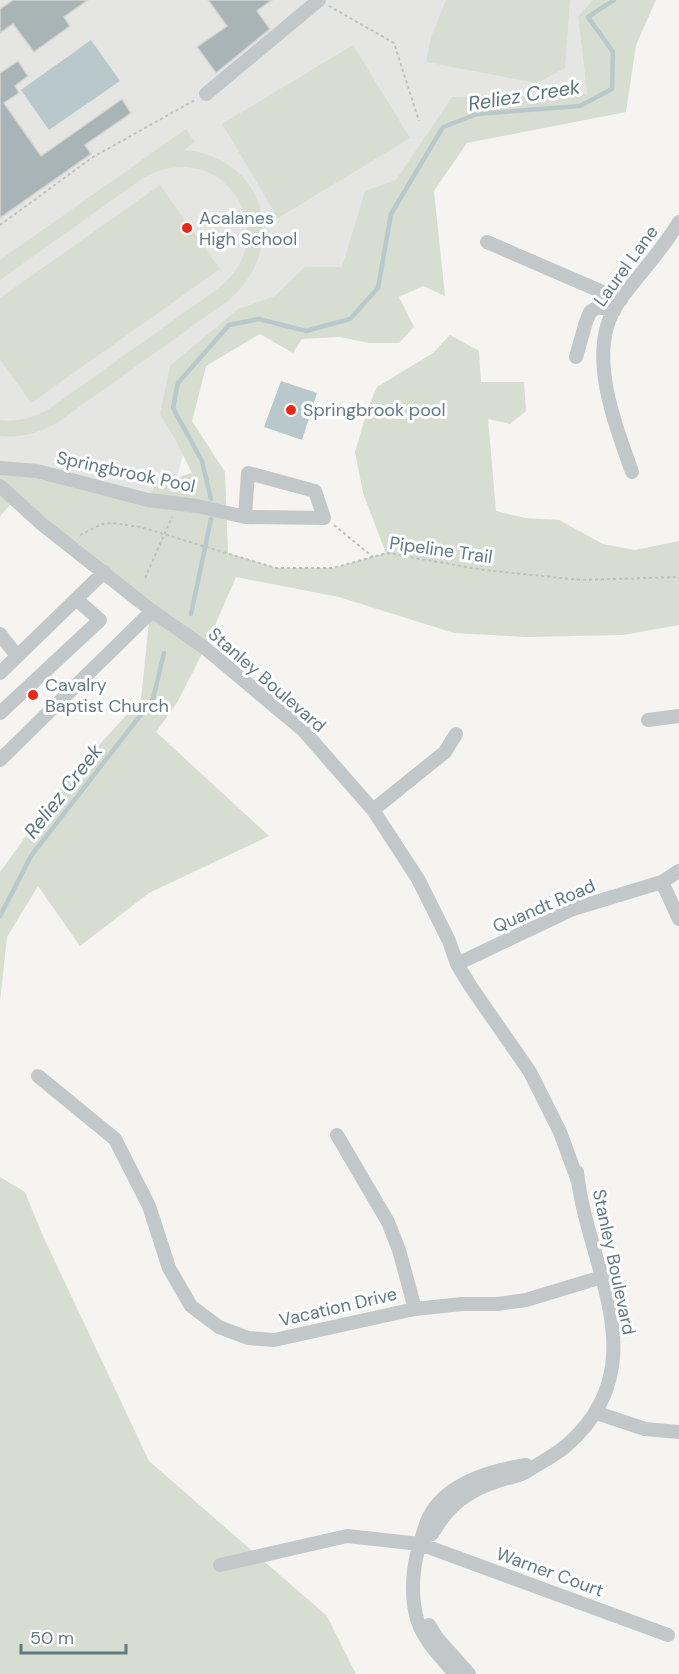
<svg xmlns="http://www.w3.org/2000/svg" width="679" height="1674" viewBox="0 0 679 1674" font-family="'DM Sans',sans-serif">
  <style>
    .built { fill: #e5e6e4 }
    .green { fill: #d7ddd1 }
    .water { fill: #b9c9cb }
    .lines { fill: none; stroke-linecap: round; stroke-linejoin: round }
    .stream { stroke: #b9c9cb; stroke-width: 4.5 }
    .building { fill: #a8b4b6; stroke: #d6d5d3; stroke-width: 1.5 }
    .path { stroke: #bdc0c2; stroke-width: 2; stroke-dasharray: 3 3; stroke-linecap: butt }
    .minor { stroke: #c2c7c9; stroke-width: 14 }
    .poi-dot { fill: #f02515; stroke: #fff; stroke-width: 2 }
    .labels { text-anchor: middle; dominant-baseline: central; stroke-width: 6; stroke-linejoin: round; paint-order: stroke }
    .poi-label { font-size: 18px; fill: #617a84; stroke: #fff; text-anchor: start }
    .street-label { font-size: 18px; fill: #617a84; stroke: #fff }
    .water-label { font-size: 20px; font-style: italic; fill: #58767a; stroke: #fff }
  </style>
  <rect width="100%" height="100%" fill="#f5f4f0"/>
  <path class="built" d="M0,0H593L578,16L587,94L452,97L353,276L285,304L206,366L171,501L0,468Z"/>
  <path class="green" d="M446,0H570L565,68L537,83L426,62L431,37Z
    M593,0H656L636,45L626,112L467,143L434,191L445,296L423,286L399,297L414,327L399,343H369L340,337L302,339L293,353L260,334L206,366L192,421L225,472L228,553L276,568H333L386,553L363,493L355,452L368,408L377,387L433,353L450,335L479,351L481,382H524L526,411L510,424L488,419L496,511L525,518L559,520L603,544L635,550L679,541V625L623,635L526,637L454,633L339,597L236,577L205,648L178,701L156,732L269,836L149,893L80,946L38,886L7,937L0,1002V872L62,786L141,699L150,612L15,500L0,516V468L148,499L156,484L192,473L176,441L160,414L170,366L238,309L275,296L305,267H342L365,191L396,180L452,97L587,94L578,16Z
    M353,45L410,138L278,218L222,124Z
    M186,129L195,142L184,150C266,157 290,247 229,300L58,422C39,433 22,438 0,436V420C18,422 33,418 49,409L220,287C287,231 220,134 143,178L0,280V260Z
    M160,185L220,269L31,403L0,359V298Z
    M0,1177L25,1192L42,1234L149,1461L327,1616L356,1674H0Z"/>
  <path class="water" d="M91,40L120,81L49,130L21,90Z
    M281,381L317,393L302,440L264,427Z"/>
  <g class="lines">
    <path class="stream" d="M211,499L202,461L173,408L178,383L229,325L259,319L306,331L350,319L378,288L391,214L443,127L477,114L580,106L612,89L613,52L588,17L614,0
      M191,614L211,519
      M0,916L31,856L153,699L164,653"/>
  </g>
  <path class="building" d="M13,0H88L64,17L70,26L34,52L13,24L0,33V9Z
    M208,0H272L257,11L270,29L216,73L197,47L227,26Z
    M18,61L28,76L15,86L19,93L4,103L41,156L122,99L131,113L85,145L91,154L0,218V73Z"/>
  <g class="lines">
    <path class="path" d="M329,6L394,43L419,121
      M0,225L93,157L195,100
      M334,525L373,557
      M80,535L102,524L112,523L140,527L276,568H333L387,553L484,570L581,580L679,577
      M145,578L172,517"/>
    <path class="minor" d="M206,94L319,0
      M487,242L621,300
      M576,357L586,322L590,312L598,307L614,311
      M0,468L37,471L148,500L197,506L245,517L324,518L315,491L248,473L245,517
      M632,472C615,423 585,351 618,303C637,276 662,251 679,222
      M0,486L43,525L152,611L205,648L303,730L373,810L418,879L449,941L457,964L471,987L530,1072L560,1132L578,1181
      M0,634L17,656
      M0,673L104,572
      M0,713L100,620L76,599
      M648,720L679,716
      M0,760L152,611
      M373,810L445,752L456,734
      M662,882L679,919
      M457,964L573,909L662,882L679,871
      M38,1076L115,1139L149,1206L169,1268L191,1306L219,1327L248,1338L274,1340L415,1309L462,1304H497L526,1300L602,1277
      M337,1135L388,1222L399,1250L415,1309
      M597,1413L645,1429L679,1432
      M423,1537L432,1534C448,1506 468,1490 498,1481C506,1478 516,1477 524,1473C538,1464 554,1456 566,1446C660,1364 587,1269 577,1172
      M220,1565L347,1536L420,1544L668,1635
      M429,1625L437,1638L469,1674
      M455,1674C442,1658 425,1642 418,1622C411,1601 412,1575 417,1554C420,1545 422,1536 425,1527C438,1486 488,1471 526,1465"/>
  </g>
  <g class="poi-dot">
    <circle cx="187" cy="228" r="6"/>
    <circle cx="291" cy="410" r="6"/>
    <circle cx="33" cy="695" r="6"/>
  </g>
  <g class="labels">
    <g class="poi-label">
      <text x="199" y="218">Acalanes<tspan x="199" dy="21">High School</tspan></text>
      <text x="303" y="410">Springbrook pool</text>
      <text x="45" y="685">Cavalry<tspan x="45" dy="21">Baptist Church</tspan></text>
    </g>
    <g class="street-label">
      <text transform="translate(626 266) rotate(-54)">Laurel Lane</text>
      <text transform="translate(126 472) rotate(12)">Springbrook Pool</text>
      <text transform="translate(441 550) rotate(8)">Pipeline Trail</text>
      <text transform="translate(267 680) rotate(41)">Stanley Boulevard</text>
      <text transform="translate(544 906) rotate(-23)">Quandt Road</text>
      <text transform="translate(614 1262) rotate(78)">Stanley Boulevard</text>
      <text transform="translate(338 1307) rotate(-13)">Vacation Drive</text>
      <text transform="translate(550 1572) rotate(20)">Warner Court</text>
    </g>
    <g class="water-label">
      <text transform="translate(524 95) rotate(-9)">Reliez Creek</text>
      <text transform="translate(63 791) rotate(-52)">Reliez Creek</text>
    </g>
  </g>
  <path d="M21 1644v9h105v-9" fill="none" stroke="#617a84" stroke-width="3"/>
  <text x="30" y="1644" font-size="18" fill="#617a84" stroke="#ffffff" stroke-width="4.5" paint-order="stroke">50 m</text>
</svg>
